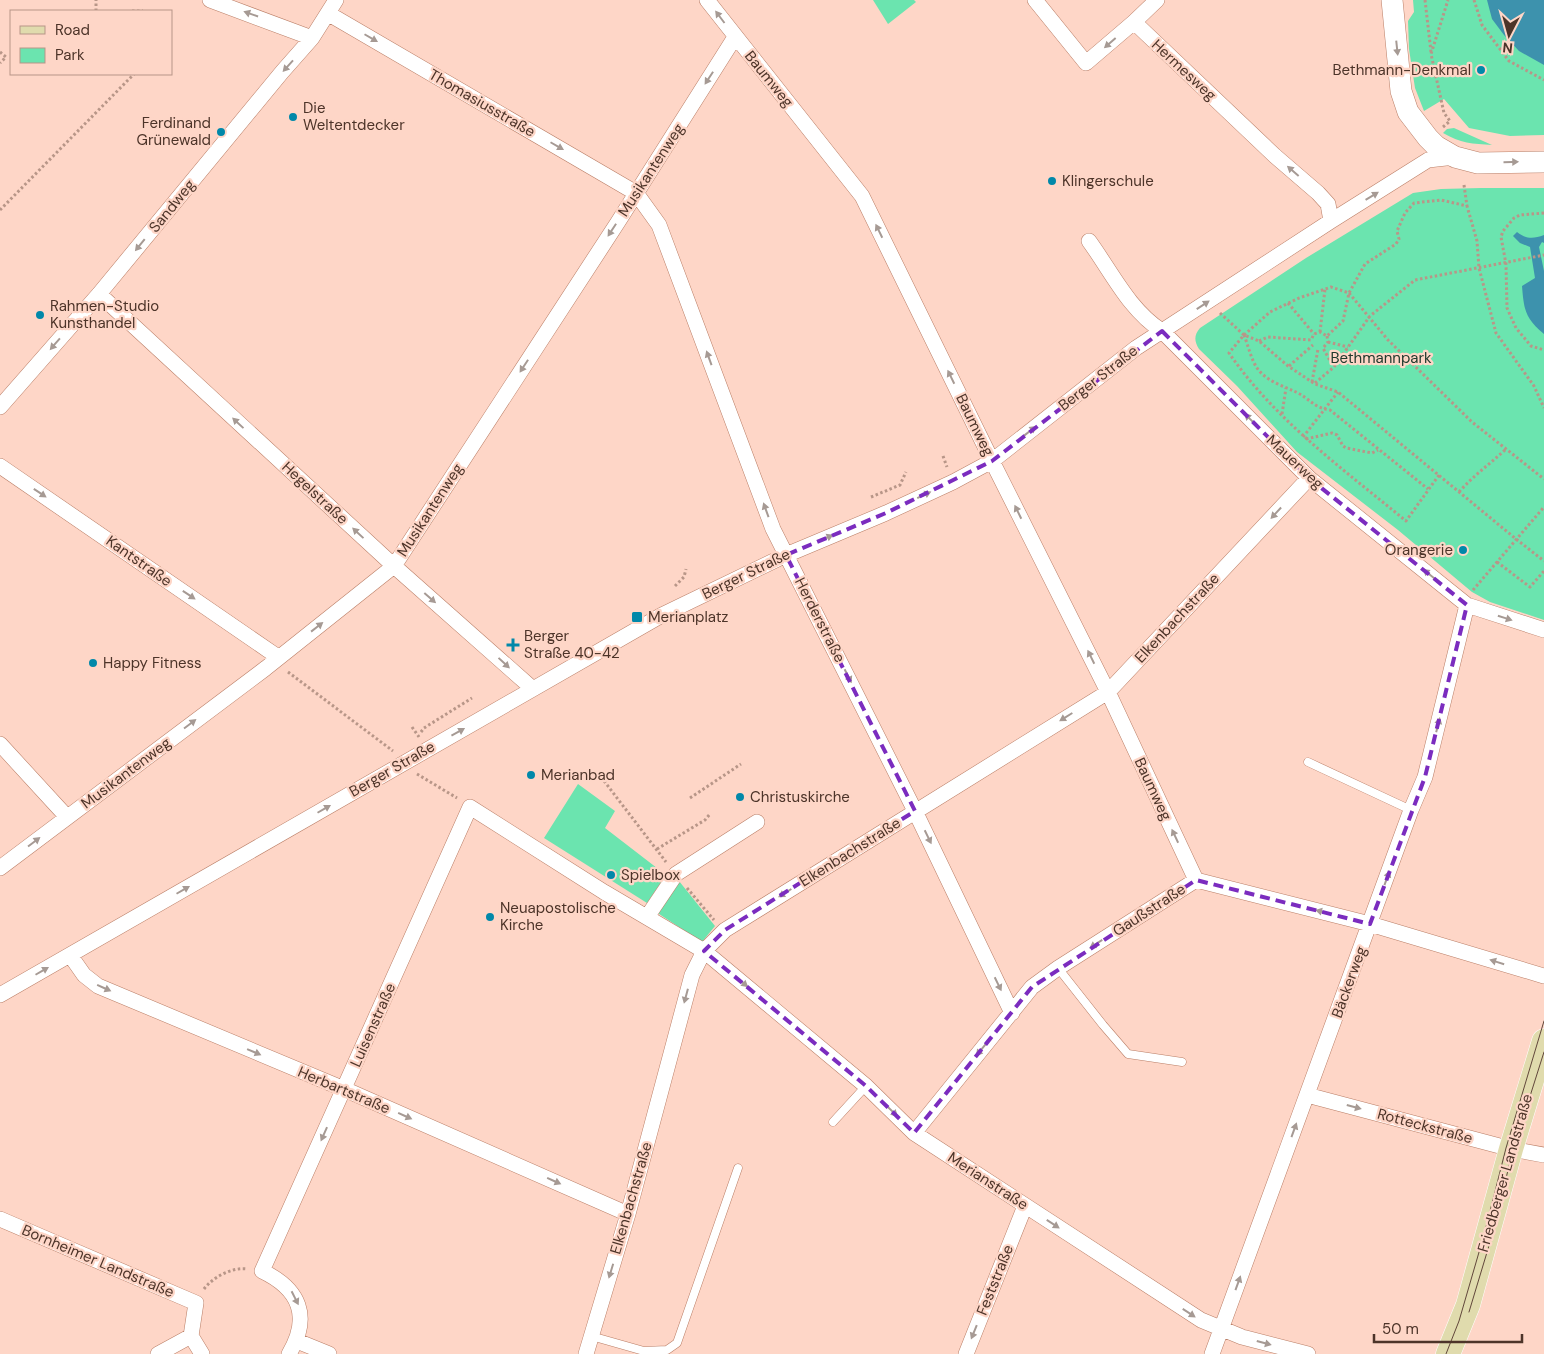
<svg xmlns="http://www.w3.org/2000/svg" width="1544" height="1354" viewBox="0 0 1544 1354" font-family="'DM Sans',sans-serif">
  <style>
    .green { fill: #6be4af }
    .water { fill: #3d92ad }
    .lines { fill: none; stroke-linecap: round; stroke-linejoin: round }
    .service-casing { stroke: #ba7e66; stroke-width: 9 }
    .minor-casing { stroke: #ba7e66; stroke-width: 16 }
    .secondary-casing { stroke: #ba7e66; stroke-width: 22 }
    .primary-casing { stroke: #fff; stroke-width: 25 }
    .path { stroke: #b89688; stroke-width: 3; stroke-dasharray: 2.5 2.5; stroke-linecap: butt }
    .service { stroke: #fff; stroke-width: 8 }
    .minor { stroke: #fff; stroke-width: 15 }
    .secondary { stroke: #fff; stroke-width: 21 }
    .primary { stroke: #e0dbad; stroke-width: 24 }
    .tram { stroke: #61473b; stroke-width: 1 }
    .oneway { fill: #a69a94 }
    .marked { fill: none; stroke: #7b2cbf; stroke-width: 4; stroke-dasharray: 10 6; stroke-linejoin: round }
    .poi-dot { fill: #0188a9; stroke: #fed6c7; stroke-width: 2 }
    .labels { text-anchor: middle; dominant-baseline: central; stroke-width: 4.5; stroke-linejoin: round; paint-order: stroke }
    .street-label { font-size: 15px; fill: #4d3429; stroke: #fed6c7 }
    .poi-label { font-size: 15px; fill: #4d3429; stroke: #fed6c7; text-anchor: start }
    .park-label { font-size: 15px; fill: #21392d; stroke: #fed6c7 }
  </style>
  <rect width="100%" height="100%" fill="#fed6c7"/>
  <path class="green" d="M873,0H914L916,2L888,24Z
    M1413,0H1544V135L1510,136L1469,128L1444,99L1424,111L1415,88L1409,49L1408,21L1414,12Z
    M1454,128L1492,145C1473,144 1460,143 1443,133L1447,129Z
    M1481,188H1544V620L1490,602L1472,592L1460,582L1398,530L1297,452L1237,386L1199,349C1194,341 1194,335 1200,328L1306,258L1413,193L1441,189Z
    M578,784L615,811L605,828L666,875L647,903L544,838Z
    M679,881L715,926L702,942L656,912Z"/>
  <path class="water" d="M1487,0H1544V65L1519,51L1504,35L1492,19Z
    M1517,232C1526,239 1533,239 1544,235V243L1542,242L1539,247L1544,271V334C1525,318 1524,310 1522,286L1535,278L1530,247L1520,243L1513,236Z"/>
  <g class="lines">
    <defs>
      <path id="service" d="M1308,762L1411,810
        M1058,968L1103,1025L1128,1054L1182,1062
        M833,1122L866,1086
        M591,1336L644,1351L667,1350L677,1343L738,1168"/>
      <path id="minor" d="M210,0L312,38
        M707,0L862,196L992,461L1108,692L1196,880
        M1035,0L1086,63L1134,22L1275,156L1318,193L1328,204L1331,221
        M329,14L636,193L659,225L773,529L915,811L1012,1013
        M1134,22L1157,0
        M1089,241C1111,271 1129,310 1162,331L1309,478L1467,605L1544,630
        M99,294L394,566L533,689
        M0,407L99,294L282,72L312,38L336,0
        M0,466L278,657
        M0,744L67,817
        M0,868L266,668L394,566L618,222L735,37
        M647,917L676,874L757,822
        M70,955L84,975L98,986L344,1089L628,1214
        M0,995L662,615L786,555L886,513L953,482L992,461L1136,348L1331,221L1428,160L1455,157
        M1307,1095L1511,1149L1544,1155
        M914,1133L1032,987L1058,968L1196,880L1370,924L1544,976
        M0,1219L196,1303L191,1336L202,1354
        M297,1341L329,1354
        M158,1354L191,1336
        M289,1354C311,1317 300,1289 262,1271L470,807L604,892L704,951L866,1086L914,1133L1201,1320L1242,1337L1308,1354
        M586,1354L628,1214L692,975L704,951L725,930L1108,692L1309,478
        M966,1354L1025,1206
        M1212,1354L1411,810L1425,777L1467,605"/>
      <path id="secondary" d="M1392,0L1401,91L1408,112L1428,138L1436,146L1455,157L1478,163L1544,162"/>
      <path id="primary" d="M1448,1354L1468,1305L1511,1149L1544,1041"/>
    </defs>
    <use href="#service" class="service-casing"/>
    <use href="#minor" class="minor-casing"/>
    <use href="#secondary" class="secondary-casing"/>
    <use href="#primary" class="primary-casing"/>
    <path class="path" d="M1425,0L1431,52
      M1474,0L1482,25L1509,61L1544,80
      M96,11V0
      M132,11H143
      M0,52L6,57L0,63
      M1443,127L1450,121L1444,113L1431,54L1448,0
      M1464,185L1467,206
      M0,210L134,74
      M1544,213L1520,215L1514,218L1503,231L1501,237L1506,264L1507,308L1516,328L1531,346L1544,350
      M1349,293L1388,340L1472,422L1544,479
      M1288,303L1314,334
      M1220,313L1244,335L1259,341L1288,366L1315,384L1338,392L1516,539L1544,561
      M1320,332L1325,289
      M1244,335C1248,345 1251,359 1257,368C1266,381 1283,386 1296,392C1309,398 1314,408 1330,410L1428,489
      M1327,336L1328,342L1323,348L1333,366
      M1259,341L1268,337L1311,340L1314,334L1320,332L1327,336L1343,321L1349,293
      M1328,342L1348,347
      M1289,366L1313,345
      M1312,382L1318,349
      M1315,383L1334,367L1370,316L1415,280L1544,255
      M1282,414L1286,388
      M1303,437L1338,392
      M1306,439L1332,433L1337,435L1343,446L1346,448L1372,453L1378,450
      M943,456L947,467
      M1439,475L1406,521C1343,469 1275,420 1229,353L1244,335L1270,312L1299,298L1331,287L1349,293L1365,264L1396,244L1399,239L1397,231L1405,213L1414,203L1441,200L1467,206L1477,241L1479,268L1496,333L1534,386L1544,408
      M1459,492C1474,475 1490,464 1506,449
      M871,497L900,485L906,472
      M1497,562L1530,587L1544,571
      M675,586L684,577L686,569
      M1473,590L1544,507
      M288,672L393,751
      M412,727L419,737
      M421,732L424,728L472,698
      M417,774L457,798
      M601,777L666,862
      M690,798L741,764
      M657,849L705,820L710,814
      M687,888L714,920
      M204,1289C213,1277 232,1267 247,1269"/>
    <use href="#service" class="service"/>
    <use href="#minor" class="minor"/>
    <use href="#secondary" class="secondary"/>
    <use href="#primary" class="primary"/>
    <path class="tram" d="M1469,1312L1491,1239L1513,1150L1544,1052
      M1446,1354L1459,1321L1484,1235L1506,1148L1544,1021"/>
  </g>
  <defs><path id="oneway-solid" d="M-6-.8H1V-3.2L6.5 0L1 3.2V.8H-6Z" transform="scale(1.25)"/></defs>
  <g class="oneway">
    <use href="#oneway-solid" transform="translate(251 14) rotate(-161)"/>
    <use href="#oneway-solid" transform="translate(720 17) rotate(-127)"/>
    <use href="#oneway-solid" transform="translate(371 38) rotate(30)"/>
    <use href="#oneway-solid" transform="translate(1110 43) rotate(139)"/>
    <use href="#oneway-solid" transform="translate(1397 48) rotate(84)"/>
    <use href="#oneway-solid" transform="translate(288 66) rotate(132)"/>
    <use href="#oneway-solid" transform="translate(709 78) rotate(123)"/>
    <use href="#oneway-solid" transform="translate(557 146) rotate(30)"/>
    <use href="#oneway-solid" transform="translate(1511 162) rotate(-1)"/>
    <use href="#oneway-solid" transform="translate(1293 171) rotate(-139)"/>
    <use href="#oneway-solid" transform="translate(1372 196) rotate(-31)"/>
    <use href="#oneway-solid" transform="translate(612 230) rotate(123)"/>
    <use href="#oneway-solid" transform="translate(879 231) rotate(-116)"/>
    <use href="#oneway-solid" transform="translate(140 245) rotate(129)"/>
    <use href="#oneway-solid" transform="translate(1203 305) rotate(-33)"/>
    <use href="#oneway-solid" transform="translate(55 344) rotate(131)"/>
    <use href="#oneway-solid" transform="translate(709 358) rotate(-110)"/>
    <use href="#oneway-solid" transform="translate(524 366) rotate(123)"/>
    <use href="#oneway-solid" transform="translate(951 377) rotate(-116)"/>
    <use href="#oneway-solid" transform="translate(1250 419) rotate(-135)"/>
    <use href="#oneway-solid" transform="translate(238 423) rotate(-137)"/>
    <use href="#oneway-solid" transform="translate(1030 431) rotate(-38)"/>
    <use href="#oneway-solid" transform="translate(40 493) rotate(34)"/>
    <use href="#oneway-solid" transform="translate(924 495) rotate(-25)"/>
    <use href="#oneway-solid" transform="translate(766 510) rotate(-110)"/>
    <use href="#oneway-solid" transform="translate(1018 512) rotate(-116)"/>
    <use href="#oneway-solid" transform="translate(1276 513) rotate(133)"/>
    <use href="#oneway-solid" transform="translate(358 533) rotate(-137)"/>
    <use href="#oneway-solid" transform="translate(826 538) rotate(-23)"/>
    <use href="#oneway-solid" transform="translate(1429 574) rotate(-141)"/>
    <use href="#oneway-solid" transform="translate(189 595) rotate(34)"/>
    <use href="#oneway-solid" transform="translate(430 598) rotate(41)"/>
    <use href="#oneway-solid" transform="translate(1505 618) rotate(18)"/>
    <use href="#oneway-solid" transform="translate(317 627) rotate(-38)"/>
    <use href="#oneway-solid" transform="translate(1091 657) rotate(-116)"/>
    <use href="#oneway-solid" transform="translate(504 663) rotate(43)"/>
    <use href="#oneway-solid" transform="translate(848 676) rotate(63)"/>
    <use href="#oneway-solid" transform="translate(1066 717) rotate(148)"/>
    <use href="#oneway-solid" transform="translate(190 724) rotate(-37)"/>
    <use href="#oneway-solid" transform="translate(1438 725) rotate(-76)"/>
    <use href="#oneway-solid" transform="translate(458 732) rotate(-29)"/>
    <use href="#oneway-solid" transform="translate(324 809) rotate(-30)"/>
    <use href="#oneway-solid" transform="translate(1175 836) rotate(-115)"/>
    <use href="#oneway-solid" transform="translate(928 837) rotate(64)"/>
    <use href="#oneway-solid" transform="translate(34 842) rotate(-37)"/>
    <use href="#oneway-solid" transform="translate(1387 878) rotate(-70)"/>
    <use href="#oneway-solid" transform="translate(183 890) rotate(-30)"/>
    <use href="#oneway-solid" transform="translate(785 893) rotate(148)"/>
    <use href="#oneway-solid" transform="translate(1323 912) rotate(-166)"/>
    <use href="#oneway-solid" transform="translate(1096 944) rotate(147)"/>
    <use href="#oneway-solid" transform="translate(1497 962) rotate(-163)"/>
    <use href="#oneway-solid" transform="translate(42 971) rotate(-30)"/>
    <use href="#oneway-solid" transform="translate(742 982) rotate(40)"/>
    <use href="#oneway-solid" transform="translate(998 984) rotate(64)"/>
    <use href="#oneway-solid" transform="translate(104 988) rotate(24)"/>
    <use href="#oneway-solid" transform="translate(686 996) rotate(105)"/>
    <use href="#oneway-solid" transform="translate(981 1050) rotate(129)"/>
    <use href="#oneway-solid" transform="translate(254 1052) rotate(23)"/>
    <use href="#oneway-solid" transform="translate(1354 1107) rotate(15)"/>
    <use href="#oneway-solid" transform="translate(892 1111) rotate(44)"/>
    <use href="#oneway-solid" transform="translate(405 1116) rotate(24)"/>
    <use href="#oneway-solid" transform="translate(1294 1130) rotate(-70)"/>
    <use href="#oneway-solid" transform="translate(324 1134) rotate(114)"/>
    <use href="#oneway-solid" transform="translate(554 1181) rotate(24)"/>
    <use href="#oneway-solid" transform="translate(1053 1224) rotate(33)"/>
    <use href="#oneway-solid" transform="translate(611 1271) rotate(107)"/>
    <use href="#oneway-solid" transform="translate(1238 1283) rotate(-70)"/>
    <use href="#oneway-solid" transform="translate(295 1298) rotate(63)"/>
    <use href="#oneway-solid" transform="translate(1189 1313) rotate(33)"/>
    <use href="#oneway-solid" transform="translate(974 1332) rotate(112)"/>
    <use href="#oneway-solid" transform="translate(1264 1343) rotate(15)"/>
  </g>
  <path class="marked" d="M1162,331L1309,478L1467,605L1425,777L1370,924L1196,880L1032,987L914,1133L866,1086L704,951L725,930L915,811L786,555L886,513L992,461Z"/>
  <g class="poi-dot">
    <circle cx="1481" cy="70" r="5"/>
    <circle cx="293" cy="117" r="5"/>
    <circle cx="221" cy="132" r="5"/>
    <circle cx="1052" cy="181" r="5"/>
    <circle cx="40" cy="315" r="5"/>
    <circle cx="1463" cy="550" r="5"/>
    <rect x="631" y="611" width="12" height="12" rx="2.5"/>
    <path d="M510.5 637.5h5v5h5v5h-5v5h-5v-5h-5v-5h5z"/>
    <circle cx="93" cy="663" r="5"/>
    <circle cx="531" cy="775" r="5"/>
    <circle cx="740" cy="797" r="5"/>
    <circle cx="611" cy="875" r="5"/>
    <circle cx="490" cy="917" r="5"/>
  </g>
  <g class="labels">
    <g class="street-label">
      <text transform="translate(1184 70) rotate(43)">Hermesweg</text>
      <text transform="translate(769 79) rotate(51)">Baumweg</text>
      <text transform="translate(482 103) rotate(30)">Thomasiusstraße</text>
      <text transform="translate(651 170) rotate(-57)">Musikantenweg</text>
      <text transform="translate(172 206) rotate(-51)">Sandweg</text>
      <text transform="translate(1098 378) rotate(-38)">Berger Straße</text>
      <text transform="translate(975 425) rotate(64)">Baumweg</text>
      <text transform="translate(1295 462) rotate(43)">Mauerweg</text>
      <text transform="translate(315 493) rotate(43)">Hegelstraße</text>
      <text transform="translate(430 510) rotate(-57)">Musikantenweg</text>
      <text transform="translate(139 561) rotate(35)">Kantstraße</text>
      <text transform="translate(746 574) rotate(-26)">Berger Straße</text>
      <text transform="translate(1177 618) rotate(-47)">Elkenbachstraße</text>
      <text transform="translate(820 620) rotate(63)">Herderstraße</text>
      <text transform="translate(392 769) rotate(-30)">Berger Straße</text>
      <text transform="translate(126 773) rotate(-37)">Musikantenweg</text>
      <text transform="translate(1153 789) rotate(65)">Baumweg</text>
      <text transform="translate(850 852) rotate(-32)">Elkenbachstraße</text>
      <text transform="translate(1149 910) rotate(-33)">Gaußstraße</text>
      <text transform="translate(1349 982) rotate(-70)">Bäckerweg</text>
      <text transform="translate(373 1025) rotate(-66)">Luisenstraße</text>
      <text transform="translate(344 1090) rotate(23)">Herbartstraße</text>
      <text transform="translate(1425 1126) rotate(15)">Rotteckstraße</text>
      <text transform="translate(1505 1173) rotate(-74)">Friedberger Landstraße</text>
      <text transform="translate(988 1181) rotate(33)">Merianstraße</text>
      <text transform="translate(631 1198) rotate(-74)">Elkenbachstraße</text>
      <text transform="translate(98 1261) rotate(23)">Bornheimer Landstraße</text>
      <text transform="translate(995 1280) rotate(-68)">Feststraße</text>
    </g>
    <g class="poi-label">
      <text x="1471" y="70" text-anchor="end">Bethmann-Denkmal</text>
      <text x="303" y="108">Die<tspan x="303" dy="17">Weltentdecker</tspan></text>
      <text x="211" y="123" text-anchor="end">Ferdinand<tspan x="211" dy="17">Grünewald</tspan></text>
      <text x="1062" y="181">Klingerschule</text>
      <text x="50" y="306">Rahmen-Studio<tspan x="50" dy="17">Kunsthandel</tspan></text>
      <text x="1453" y="550" text-anchor="end">Orangerie</text>
      <text x="648" y="617">Merianplatz</text>
      <text x="524" y="636">Berger<tspan x="524" dy="17">Straße 40-42</tspan></text>
      <text x="103" y="663">Happy Fitness</text>
      <text x="541" y="775">Merianbad</text>
      <text x="750" y="797">Christuskirche</text>
      <text x="621" y="875">Spielbox</text>
      <text x="500" y="908">Neuapostolische<tspan x="500" dy="17">Kirche</tspan></text>
    </g>
    <g class="park-label">
      <text x="1381" y="358">Bethmannpark</text>
    </g>
  </g>
  <rect x="10" y="10" width="162" height="65" fill="#fed6c7" stroke="#b79588"/>
  <rect x="20" y="26" width="25" height="8" fill="#e0dbad" stroke="#b79588"/>
  <text x="55" y="35" font-size="15" fill="#4d3429">Road</text>
  <rect x="20" y="48" width="25" height="15" fill="#6be4af" stroke="#b79588"/>
  <text x="55" y="60" font-size="15" fill="#4d3429">Park</text>
  <g transform="translate(1509 35) rotate(186)" stroke="#fed6c7" stroke-width="4" paint-order="stroke">
  <path d="M0-4L9 19L0 12L-9 19Z" fill="#4d3429"/>
  <text y="-8" font-size="14" font-weight="bold" text-anchor="middle" fill="#4d3429">N</text>
  </g>
  <path d="M1374 1334v8h148v-8" fill="none" stroke="#4d3429" stroke-width="2.5"/>
  <text x="1382" y="1334" font-size="15" fill="#4d3429" stroke="#fed6c7" stroke-width="4" paint-order="stroke">50 m</text>
</svg>
